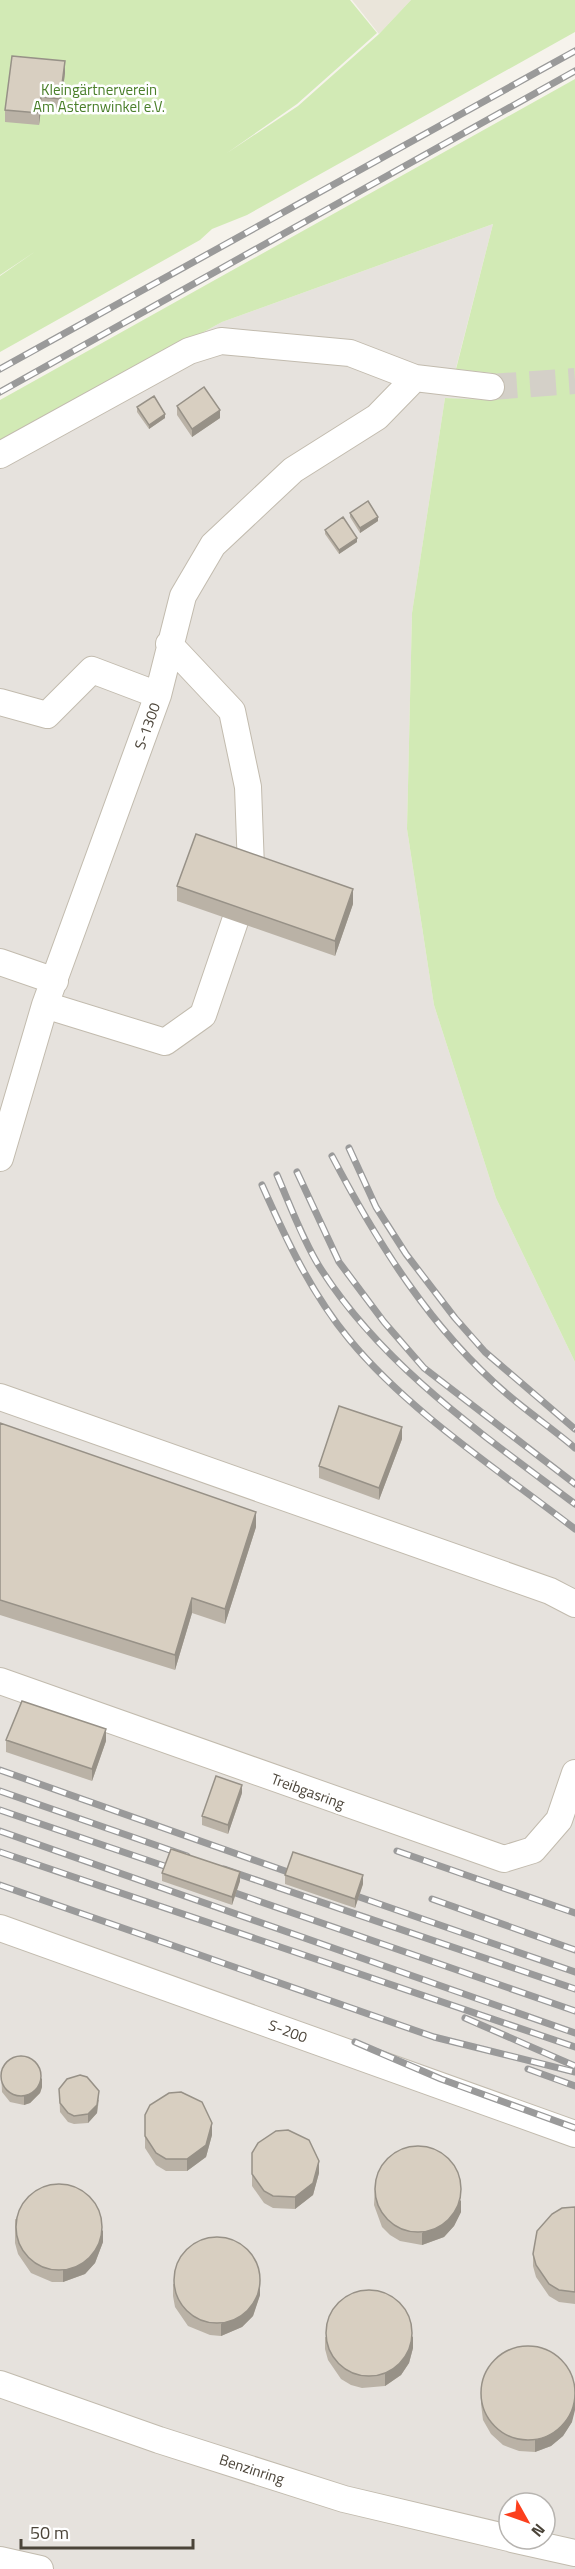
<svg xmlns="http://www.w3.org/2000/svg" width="575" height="2569" viewBox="0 0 575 2569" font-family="'Titillium Web',sans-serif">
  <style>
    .residential { fill: #eae5da }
    .industrial { fill: #e6e2dd; fill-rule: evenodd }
    .green { fill: #d2eab5 }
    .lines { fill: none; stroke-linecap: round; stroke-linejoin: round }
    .minor-tunnel { stroke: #d4d0c8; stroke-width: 26; stroke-dasharray: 26 13; stroke-linecap: butt }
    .minor-casing { stroke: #c2bbae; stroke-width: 28 }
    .minor { stroke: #fff; stroke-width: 26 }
    .rail-casing { stroke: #9a9a9a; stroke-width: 7 }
    .rail { stroke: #fff; stroke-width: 4.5; stroke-dasharray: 14; stroke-linecap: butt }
    .wall { fill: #bab2a6 }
    .shaded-wall { fill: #979187 }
    .building { fill: #d8cfc1; stroke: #979187; stroke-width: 1.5 }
    .labels { text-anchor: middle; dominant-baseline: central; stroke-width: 5; stroke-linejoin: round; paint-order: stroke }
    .park-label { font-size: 15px; fill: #4a7f2a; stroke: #fff }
    .street-label { font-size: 15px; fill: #4b4439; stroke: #fff }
  </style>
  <rect width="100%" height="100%" fill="#f6f3ec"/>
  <path class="residential" d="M352,0H411L379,34Z"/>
  <path class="industrial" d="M493,224L456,368L492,373L489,401L445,398L412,613L407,829L434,1005L496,1198L575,1362V2569H0V443L222,322ZM509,2503H545V2539H509Z"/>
  <path class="green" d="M0,0H350L377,33L297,104L227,153L298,106L379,34L411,0H575V32L247,215L212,229L200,240L0,352V276L36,251L0,275Z
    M575,79V1362L496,1198L434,1005L407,829L412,613L445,398L489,400L492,373L456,369L493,224L222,322L0,443V400Z"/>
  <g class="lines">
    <path class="minor-tunnel" d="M491,387L575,381"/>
    <defs>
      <path id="minor" d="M0,455L189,351L221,341L350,353L415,378L491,387
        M169,644L232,711L248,787L251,868
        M0,702L47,715L92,670L158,695
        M0,962L55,981
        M45,1005L165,1042L203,1015L235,921
        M0,1158L45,1005L158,695L183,596L213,545L293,470L377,417L415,378
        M0,1397L550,1591L575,1604
        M0,1681L504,1859L533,1850L559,1820L575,1773
        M0,1928L575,2134
        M0,2384L159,2440L344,2499L509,2538
        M512,2539L575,2553
        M0,2560L40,2569"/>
    </defs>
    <use href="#minor" class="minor-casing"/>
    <use href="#minor" class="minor"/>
    <defs>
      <path id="rail" d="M0,369L575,51
        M0,392L575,71
        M349,1148L376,1207L406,1254L455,1318L485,1352L575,1429
        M332,1156C378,1244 431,1329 507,1394C529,1413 553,1429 575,1448
        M297,1172L339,1262L384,1322L424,1368L575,1484
        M277,1175C290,1205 302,1238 319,1266C382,1366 482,1434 575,1504
        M262,1185C286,1239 311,1293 349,1339C409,1412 500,1471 575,1529
        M0,1770L302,1877
        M0,1791L187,1856
        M0,1810L179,1871
        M0,1831L575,2033
        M397,1851L575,1913
        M0,1852L575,2047
        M224,1869L575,1989
        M0,1885L434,2037L575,2072
        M221,1888L575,2011
        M342,1891L575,1972
        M432,1899L575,1950
        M465,2018L575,2066
        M355,2042L441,2079L575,2128
        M528,2069L575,2086"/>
    </defs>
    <use href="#rail" class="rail-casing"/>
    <use href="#rail" class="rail"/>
  </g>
  <path class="wall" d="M65,73L60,111L41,109L39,125L5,122V110Z
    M177,406L220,418L192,437L177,415Z
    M137,407L165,418L149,429L137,412Z
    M350,513L378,521L360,533L350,517Z
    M325,530L357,542L339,554L325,534Z
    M177,886L353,904L335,956L177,901Z
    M0,1423L256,1527L225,1624L192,1613L175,1670L0,1615Z
    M402,1439L379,1500L319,1478V1466Z
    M6,1740L106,1741L92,1781L6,1752Z
    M242,1793L228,1834L202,1825V1816Z
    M162,1873L240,1881L232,1905L162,1881Z
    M285,1875L363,1884L355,1908L285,1884Z
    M1,2070L42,2087L40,2093L30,2103L24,2105L10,2102L2,2092Z
    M59,2089L99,2100L97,2113L88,2123L74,2124L68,2122L60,2112Z
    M145,2115L212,2135L206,2157L187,2171H166L156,2165L145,2148Z
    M252,2153L319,2173L313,2195L295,2209L273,2208L264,2203L252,2186Z
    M375,2182L461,2212L454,2226L444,2237L422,2245L400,2241L390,2235L382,2227L374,2205Z
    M575,2207V2304L559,2302L549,2296L536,2277L533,2266V2254Z
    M15,2219L103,2242L95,2263L85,2274L63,2282H52L31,2273L18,2254L15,2243Z
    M173,2284L260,2295L253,2316L242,2327L221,2336L210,2335L188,2326L175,2307L173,2296Z
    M325,2337L413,2348L409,2363L401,2375L385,2386L362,2388L351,2385L341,2379L328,2360L325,2349Z
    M481,2392L572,2422L563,2436L551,2446L535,2452L519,2451L503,2445L491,2434L483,2420L481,2404Z"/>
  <path class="shaded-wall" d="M65,61V73L60,111V99Z
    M41,97V109L39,125V113Z
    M220,410V418L192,437V429Z
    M165,414V418L149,429V425Z
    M378,517V521L360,533V528Z
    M357,538V542L339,554V550Z
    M353,889V904L335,956V941Z
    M402,1427V1439L379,1500V1488Z
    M256,1512V1527L225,1624V1609Z
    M192,1598V1613L175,1670V1655Z
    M106,1729V1741L92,1781V1769Z
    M242,1785V1793L228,1834V1825Z
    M240,1872V1881L232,1905V1897Z
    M363,1875V1884L355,1908V1899Z
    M42,2078V2087L40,2093L30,2103L24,2105V2096Z
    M99,2091L97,2113L88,2123V2114Z
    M212,2123V2135L206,2157L187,2171V2159Z
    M319,2161V2173L313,2195L295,2209V2197Z
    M461,2200V2212L454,2226L444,2237L422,2245V2233Z
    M103,2230V2242L95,2263L85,2274L63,2282V2270Z
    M260,2283V2295L253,2316L242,2327L221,2336V2324Z
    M413,2336V2348L409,2363L401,2375L385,2386V2374Z
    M575,2398V2410L572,2422L563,2436L551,2446L535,2452V2439Z"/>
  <path class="building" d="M12,56L65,61L60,99L41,97L39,113L5,110Z
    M204,387L220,410L192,429L177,406Z
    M154,396L165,414L149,425L137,407Z
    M368,501L378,517L360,528L350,513Z
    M343,517L357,538L339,550L325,530Z
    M196,834L353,889L335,941L177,886Z
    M339,1406L402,1427L379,1488L319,1466Z
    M0,1423L256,1512L225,1609L192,1598L175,1655L0,1600Z
    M22,1701L106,1729L92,1769L6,1740Z
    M216,1776L242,1785L228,1825L202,1816Z
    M171,1849L240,1872L232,1897L162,1873Z
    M293,1852L363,1875L355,1899L285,1875Z
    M1 2076a20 20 0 1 1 40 0a20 20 0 1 1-40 0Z
    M80,2075L87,2077L99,2091L97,2105L88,2114L74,2116L68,2113L60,2103L59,2089L67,2079Z
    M181,2092L202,2102L212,2123L206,2145L187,2159H166L156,2153L145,2136V2115L150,2105L169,2093Z
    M288,2130L309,2140L319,2161L313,2183L295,2197L273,2196L264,2191L252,2174V2153L258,2143L276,2131Z
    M375 2189a43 43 0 1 1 86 0a43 43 0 1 1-86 0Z
    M16 2227a43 43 0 1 1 86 0a43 43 0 1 1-86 0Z
    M575,2207V2292L559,2290L549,2284L536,2265L533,2254L537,2231L552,2214L562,2208Z
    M174 2280a43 43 0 1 1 86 0a43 43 0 1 1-86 0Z
    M326 2333a43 43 0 1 1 86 0a43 43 0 1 1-86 0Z
    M481 2393a47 47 0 1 1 94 0a47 47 0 1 1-94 0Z"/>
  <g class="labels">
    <g class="park-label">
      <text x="99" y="89">Kleingärtnerverein<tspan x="99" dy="17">Am Asternwinkel e.V.</tspan></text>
    </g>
    <g class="street-label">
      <text transform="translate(147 726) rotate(-70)">S-1300</text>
      <text transform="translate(308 1791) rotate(20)">Treibgasring</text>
      <text transform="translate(288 2031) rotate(20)">S-200</text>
      <text transform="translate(252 2469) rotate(18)">Benzinring</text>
    </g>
  </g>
  <g transform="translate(527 2521) rotate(130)"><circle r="28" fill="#ffffff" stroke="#b7b4b0" stroke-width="1.5"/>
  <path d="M0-4.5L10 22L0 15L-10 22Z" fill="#fc3f1d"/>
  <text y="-9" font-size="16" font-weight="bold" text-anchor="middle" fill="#4b4439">N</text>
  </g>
  <path d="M21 2539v9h172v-9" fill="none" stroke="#4b4439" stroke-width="3"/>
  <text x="30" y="2539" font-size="18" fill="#4b4439" stroke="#ffffff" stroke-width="4.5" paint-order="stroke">50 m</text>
</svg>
